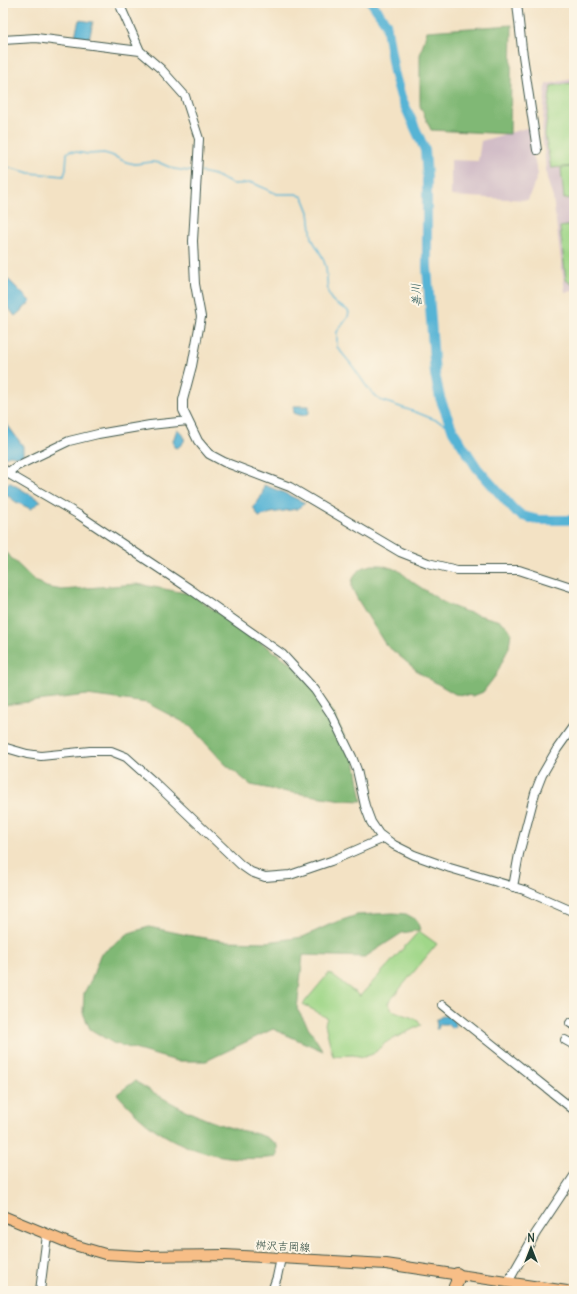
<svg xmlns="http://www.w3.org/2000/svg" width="577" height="1294" viewBox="0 0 577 1294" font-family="Delius,'Klee One',sans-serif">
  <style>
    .industrial { fill: #d2bdc7 }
    .green { fill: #a0d789; stroke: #608a5e }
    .forest { fill: #80b875; stroke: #507a54 }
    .water { fill: #56b4d5; stroke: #3a7884 }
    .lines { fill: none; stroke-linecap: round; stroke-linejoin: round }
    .stream { stroke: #56b4d5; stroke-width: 1.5 }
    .river { stroke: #56b4d5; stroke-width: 10 }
    .minor-casing { stroke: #3f564a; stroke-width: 10 }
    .major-casing { stroke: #3f564a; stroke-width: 12 }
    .highway-casing { stroke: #3f564a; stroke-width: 14 }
    .minor { stroke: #fff; stroke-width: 8 }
    .major { stroke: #f7be87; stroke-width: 10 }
    .highway { stroke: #f7be87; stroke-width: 12 }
    .labels { text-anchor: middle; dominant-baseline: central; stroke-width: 4; stroke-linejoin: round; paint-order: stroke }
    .street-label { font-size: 11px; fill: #1f3d34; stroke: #fcf5e5 }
    .water-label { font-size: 12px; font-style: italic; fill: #2d5b5c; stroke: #fcf5e5 }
  </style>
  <rect width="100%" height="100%" fill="#fcf5e5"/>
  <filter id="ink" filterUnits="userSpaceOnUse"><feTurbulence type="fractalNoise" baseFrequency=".025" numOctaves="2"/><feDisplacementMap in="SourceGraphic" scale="8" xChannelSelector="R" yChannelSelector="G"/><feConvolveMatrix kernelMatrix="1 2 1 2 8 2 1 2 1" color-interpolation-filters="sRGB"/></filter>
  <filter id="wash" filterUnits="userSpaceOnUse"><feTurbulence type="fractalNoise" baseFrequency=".012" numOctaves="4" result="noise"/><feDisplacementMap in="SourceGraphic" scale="16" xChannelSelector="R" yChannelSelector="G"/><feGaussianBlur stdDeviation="0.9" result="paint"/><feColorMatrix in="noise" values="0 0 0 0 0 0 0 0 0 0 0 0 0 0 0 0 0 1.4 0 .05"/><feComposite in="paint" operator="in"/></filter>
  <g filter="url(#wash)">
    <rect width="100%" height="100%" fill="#f3e2c4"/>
    <path class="industrial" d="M573,79H574V291L565,292L553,198L547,179L542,133L546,84Z
      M530,127L533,154L538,174L528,200L451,196V160L478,161L481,141Z"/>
    <path class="green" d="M572,83L574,84V166L551,168L545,135L551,86Z
      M574,167V198L564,199L561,168Z
      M574,225V285H573L566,280L560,227Z
      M419,931L437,944L388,1003L392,1010L418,1020L421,1025L385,1043L373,1054L364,1057L353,1055L333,1056L325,1024L327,1018L303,1004L329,973L360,996Z"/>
    <path class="forest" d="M512,25L510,134L431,130L420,106V55L427,31Z
      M3,550L34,580L46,587L62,590L137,584L191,594L295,666L334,714L355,760L362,801L343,800L281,791L251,785L225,764L189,725L147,703L87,695L3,705Z
      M372,565H381L398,570L414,583L446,604L464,611L500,621L507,626L511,632L509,647L496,675L483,692L473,696L455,694L421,674L385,644L358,600L352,588V581L356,573L364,567Z
      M393,913L406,914L417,920L420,930L402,933L365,957L303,955L297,1009L323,1051L273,1029L206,1061H177L113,1043L90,1029L83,1013L84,993L92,978L100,955L129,933L149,927L187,935L225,941L267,942L303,937L331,924L357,915Z
      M135,1081C157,1095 179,1108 203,1118C213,1122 224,1126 235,1129C250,1133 265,1133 277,1145V1157C238,1162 197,1155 164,1135C146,1125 131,1109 117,1094Z"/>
    <path class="water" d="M79,20L93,22L89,39L75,36Z
      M9,280L31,302L15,316L3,301V283Z
      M293,406H309V413C304,417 299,415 294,413Z
      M3,419L23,446V456L19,457L10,455L3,458Z
      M177,429C187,437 187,441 177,448L174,447L173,441Z
      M9,482L41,501L31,509L16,502L3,492Z
      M264,485L282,492L305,503L297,509L271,513L259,517L253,507C260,500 263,495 264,485Z
      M444,1015C451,1016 455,1020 455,1027L451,1028L447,1024H440L438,1029H436L437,1026L436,1020Z"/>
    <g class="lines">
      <path class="stream" d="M3,166L30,173L64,176L66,169L67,153L70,151L88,154L104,153L111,155L126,162L135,164L152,162L160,163L174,169L195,172
        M201,172L214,175L233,184L253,183L277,194H296L303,197L309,212L312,239L322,256L326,267L328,292L331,299L336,304L346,309L349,312L348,317L337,332V347L351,364L367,387L375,396L380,400L418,413L451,426"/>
      <path class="river" d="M372,3L386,23L394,72L401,97L425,150L427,177V267L435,374L440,398L447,416L453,431L477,468L514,510L523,516L538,520H574"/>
    </g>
  </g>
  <g filter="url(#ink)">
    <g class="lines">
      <defs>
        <path id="minor" d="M119,3L140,51L161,69L185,96L199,139L193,241L195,284L201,317L192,366L183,400V410L198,441L209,454L224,462L290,487L400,552L428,563L457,570H519L574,588
          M517,3L522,49L537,150
          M3,40L36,38L140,51
          M3,468L7,473L79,515L190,589L282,654L315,690L331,714L352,757L357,770L365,806L371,822L379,834L394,845L414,855L450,868L524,890L574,912
          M3,478L7,473L17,466L69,441L98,434L150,425L188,421
          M3,747L27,754L41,756L90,751H111L126,757L155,783L241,865L251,872L265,877L290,875L331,861L384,838
          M513,887L519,854L535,793L542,775L557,749L574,725
          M443,1005L574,1110
          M570,1023L574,1025
          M565,1040L574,1045
          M569,1106L574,1097
          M508,1282L536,1233L574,1176
          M40,1291L47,1235
          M272,1291L277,1277L281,1258"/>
        <path id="major" d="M3,1216L71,1244L105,1254L140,1256L225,1255L386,1264L567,1291"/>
        <path id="highway" d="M453,1291L457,1282V1274"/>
      </defs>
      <use href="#minor" class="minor-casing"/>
      <use href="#major" class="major-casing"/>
      <use href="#highway" class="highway-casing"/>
      <use href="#minor" class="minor"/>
      <use href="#major" class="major"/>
      <use href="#highway" class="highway"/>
    </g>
  </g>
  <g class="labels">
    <g class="street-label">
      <text transform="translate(283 1246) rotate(3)">桝沢吉岡線</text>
    </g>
    <g class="water-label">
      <text transform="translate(416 295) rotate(-94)">善川</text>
    </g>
  </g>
  <rect width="577" height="1294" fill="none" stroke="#fcf5e5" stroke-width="16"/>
  <g transform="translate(531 1248)" stroke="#fcf5e5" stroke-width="3" paint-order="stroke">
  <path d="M0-3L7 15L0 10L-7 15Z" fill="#1f3d34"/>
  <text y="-6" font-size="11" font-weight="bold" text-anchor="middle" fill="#1f3d34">N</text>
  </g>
</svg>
